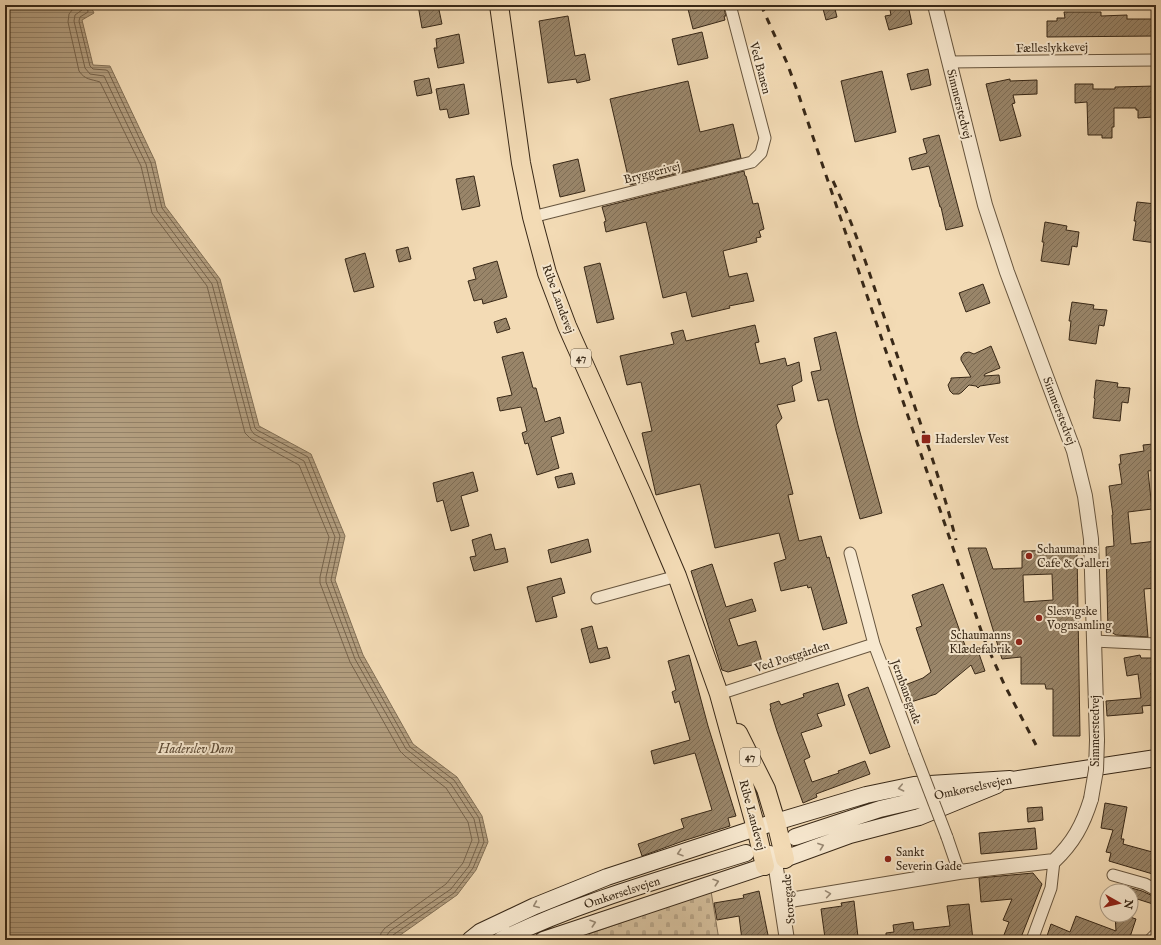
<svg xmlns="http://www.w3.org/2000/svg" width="1161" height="945" viewBox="0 0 1161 945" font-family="'IM FELL English',serif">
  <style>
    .cemetery { fill: url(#cemetery-stones); stroke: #867258 }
    .water { fill: url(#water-rules); stroke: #826f55 }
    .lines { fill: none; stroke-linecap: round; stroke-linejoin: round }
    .shore { stroke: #76634b; stroke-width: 1 }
    .building { fill: url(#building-hatch); stroke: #382817; fill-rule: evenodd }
    .minor-casing { stroke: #67553e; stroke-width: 13 }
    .tertiary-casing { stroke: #67553e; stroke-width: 16 }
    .secondary-casing { stroke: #382817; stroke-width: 18 }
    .primary-casing { stroke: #382817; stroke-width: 20 }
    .minor { stroke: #f7e8cf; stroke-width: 11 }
    .tertiary { stroke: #f7e8cf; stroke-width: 14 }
    .secondary { stroke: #f7e8cf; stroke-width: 16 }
    .primary { stroke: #f3dbb5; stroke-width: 18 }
    .rail { stroke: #382817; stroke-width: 3; stroke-dasharray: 7 7; stroke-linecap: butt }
    .minor-bridge-casing { stroke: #67553e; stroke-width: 13; stroke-linecap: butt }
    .tertiary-bridge-casing { stroke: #67553e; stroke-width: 16; stroke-linecap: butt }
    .minor-bridge { stroke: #f7e8cf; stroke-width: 11 }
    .tertiary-bridge { stroke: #f7e8cf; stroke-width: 14 }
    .oneway { stroke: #988873 }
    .poi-dot { fill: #8f2418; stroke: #f7e8cf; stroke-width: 1.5 }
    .labels { text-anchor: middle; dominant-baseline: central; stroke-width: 4; stroke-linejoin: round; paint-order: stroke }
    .shield { fill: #f7e8cf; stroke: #71624e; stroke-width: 1 }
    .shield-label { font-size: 11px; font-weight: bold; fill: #382817 }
    .street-label { font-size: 12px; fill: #382817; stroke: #f7e8cf }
    .poi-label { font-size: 12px; fill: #382817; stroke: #f7e8cf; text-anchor: start }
    .water-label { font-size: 13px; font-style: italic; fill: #5d4b36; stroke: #f7e8cf }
  </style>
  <defs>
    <pattern id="cemetery-stones" width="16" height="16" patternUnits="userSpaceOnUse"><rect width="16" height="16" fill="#d3bd9a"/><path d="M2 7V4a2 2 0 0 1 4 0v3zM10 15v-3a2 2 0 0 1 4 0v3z" fill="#b6a284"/></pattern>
    <pattern id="water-rules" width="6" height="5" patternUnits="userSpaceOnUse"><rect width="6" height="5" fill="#b39e7f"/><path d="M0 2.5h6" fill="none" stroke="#938167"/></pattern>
    <pattern id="building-hatch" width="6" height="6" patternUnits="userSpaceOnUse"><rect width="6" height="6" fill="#998569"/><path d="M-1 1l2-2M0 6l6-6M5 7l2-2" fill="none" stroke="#7e6d55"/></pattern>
  </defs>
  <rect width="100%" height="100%" fill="#f3dbb5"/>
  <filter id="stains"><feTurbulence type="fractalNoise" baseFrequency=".005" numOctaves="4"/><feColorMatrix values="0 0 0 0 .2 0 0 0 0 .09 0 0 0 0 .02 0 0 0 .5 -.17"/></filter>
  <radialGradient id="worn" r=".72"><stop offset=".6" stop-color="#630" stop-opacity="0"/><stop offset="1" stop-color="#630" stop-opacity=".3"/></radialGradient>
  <path class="cemetery" d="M711,891L719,940H590L589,934Z"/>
  <path class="water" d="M5,5H90L94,13L82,20L93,65L110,66L155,161L165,206L220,279L259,426L311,454L345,536L335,580L363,655L413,744L457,777L482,816L488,842L476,870L457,895L396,938L392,940H5Z"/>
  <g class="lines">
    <path class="shore" d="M76,5L69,14L68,22L79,71C85,80 91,79 100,82L141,166L152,213L207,286L245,433L251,439L299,465L329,537L320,577V583L350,662L400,751L405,756L446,788L468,822L472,840L463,863L446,884L385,928L381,933L380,940
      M82,5V10L75,15L74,21L85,68L90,74L104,76L146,164L157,211L212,284L251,430L254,434L304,461L335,537L326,577V582L355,659L406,749L451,784L474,819L479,841L469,866L451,889L390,931L387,935L386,940
      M87,5L88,12L80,17L79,21L90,66L93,69L106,70L108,71L151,163L162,208L217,281L255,428L257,430L308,457L340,536L331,580L359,657L410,747L454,780L479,818L484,842L473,868L454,893L393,935L391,940"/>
  </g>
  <path class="building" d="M418,5H438L442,24L422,28Z
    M687,5H723L726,16H724L725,20L693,29Z
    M822,5H834L837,17L826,20Z
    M889,5H908L912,24L889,30L885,16L891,15Z
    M1064,12H1101V16L1127,15V19H1156V36L1047,37V21H1057V18H1065Z
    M568,16L575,56L585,54L590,80L577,83L576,79L548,83L539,21Z
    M702,32L708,58L678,65L672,39Z
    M459,34L464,63L438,68L434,48H437L436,39Z
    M928,69L931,85L911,90L907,74Z
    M882,71L896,132L855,142L841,81Z
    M429,78L432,93L417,96L414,81Z
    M1010,79V81L1037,80V94L1013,95L1015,103L1012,104L1021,136L1000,141L986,84Z
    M688,81L700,132L733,124L741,158L630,185L610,99Z
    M464,84L469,114L449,118L447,109L440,110L436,89Z
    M1075,84H1093V89H1115V87L1156,86V97H1155V110H1152L1153,117L1138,118V110H1136V108H1114V127H1112V138H1102V135H1088L1087,102L1075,103Z
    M939,135L963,226L946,230L941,207H940L929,166L912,170L909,158L927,153L923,139Z
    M578,159L585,191L560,197L553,165Z
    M744,171L745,176H746L753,204L758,203L764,229L759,231L761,237L756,238L757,242L723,251L729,277L747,273L754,301L729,306L730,308L692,317L686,292L663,298L646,222L606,232L604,222L606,221L602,207Z
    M474,176L480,206L462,210L456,179Z
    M1137,202L1156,204V243L1133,240L1136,221H1134Z
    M1045,222L1067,226L1066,230L1079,232L1077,247L1072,246L1069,265L1041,261L1044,242H1042Z
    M408,247L411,259L399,262L396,250Z
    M365,253L374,287L354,292L345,259Z
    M497,261L507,297L483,304L482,299L474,301L468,281L476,279L473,268Z
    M600,263L614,319L597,323L584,267Z
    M983,284L990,303L966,312L959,293Z
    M1072,302L1094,305L1093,309L1107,310L1104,326L1099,325L1096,344L1069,340L1071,321H1069Z
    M506,318L510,329L497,333L494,322Z
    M755,325L759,342L755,343L760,364L785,358L787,366L799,362L802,381L792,386L795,401L777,405L782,418L776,425L793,494L788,495L799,541L821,536L827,558L829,557L847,623L823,630L811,587L808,588L807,585L781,591L774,563L786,559L779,533L715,548L700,484L656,495L642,433L652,431L641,382L627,385L620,356L674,344L671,333L683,330L686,341Z
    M836,332L858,425L882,513L860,519L836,431L828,399L818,401L811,372L821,370L814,338Z
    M991,346L1000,368L985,374L984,376L999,375L1000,383L980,386L978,388L976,386L969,385L962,392L959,394H953L950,391L948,385L951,380V378L971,377L961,360V357L964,353L969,352L974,354Z
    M523,352L533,388H536L545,422L560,417L564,433L551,437L559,468L537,475L528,443L525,444L522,433L527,431L521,407L500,411L497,398L512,395L502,357Z
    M1096,380L1118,383L1117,387L1130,388L1128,403L1122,402L1120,421L1093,418L1095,399L1094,398Z
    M1153,444L1156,470L1148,471L1152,509L1128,512L1131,544L1156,541V588L1144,589L1148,637L1116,635L1108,630L1106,547L1114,546L1112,515H1113L1109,486L1122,484L1119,464H1121L1120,455L1144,451L1143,445Z
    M473,472L478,491L461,496L469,526L451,531L443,500L437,502L433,483Z
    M572,473L575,484L558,488L555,477Z
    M491,534L495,550L505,548L508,562L474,571L470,557L476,556L472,540Z
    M588,539L591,552L551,563L548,550Z
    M968,548H986L993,569L1022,568V551L1077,550L1080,736H1053V689H1046L1045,684H1021V657L1002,659ZM1052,574L1053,600L1024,602L1023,575Z
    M712,564L726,607L752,599L756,611L729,619L738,646L756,641L762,662L728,672L722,670L691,571Z
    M561,578L565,593L552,597L557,617L536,622L527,587Z
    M943,584L967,651L977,648L985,671L975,674L971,665L936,694L911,702L905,685L923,678L931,672L916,628L922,626L912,595Z
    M592,626L598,649L607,647L610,658L590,663L581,629Z
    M689,655L708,726L736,816L728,818L730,826L683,841L642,856L638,844L684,828L681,819L712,810L695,753L654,764L651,751L690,740L679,701L675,703L672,692L676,690L668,661Z
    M1140,655L1141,658H1156V673H1151L1155,705L1142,706L1143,713L1107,716L1106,701L1141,698L1138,674L1127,676L1124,658Z
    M838,683L845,705L817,714L822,726L801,733L810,757L804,760L812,782L839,773L838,771L865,761L870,774L816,794L817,797L803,803L777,731L770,709L771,708L770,704L779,701L781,705L804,697L803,694Z
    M868,687L890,747L870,754L848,695Z
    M1105,803L1127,807L1121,839H1124L1123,844L1156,853V875L1109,861L1111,853L1106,852L1113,830L1101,828Z
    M1042,807L1043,820L1028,822L1027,808Z
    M1035,828L1037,849L981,854L979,833Z
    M1033,873L1042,884L1020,940H1002L1009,922L1003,920L1012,899L981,902L979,878Z
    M1121,885L1142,891L1155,897L1156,905L1131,897V891H1119Z
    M759,891L769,940H742L739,916L717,920L714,903L744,898L743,895Z
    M854,901L858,937L845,938V936L825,938L821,909L842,906L841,903Z
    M969,904L973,940H886V933L894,932L893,925L913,922L914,930L950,926L947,906Z
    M1115,915H1124L1136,919L1130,937L1137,940H1047L1048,936H1047L1051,924L1070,932L1076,916L1116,931Z"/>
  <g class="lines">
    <defs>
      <path id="minor" d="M949,62L1156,60
        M532,217L752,162L761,153L765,138L730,5
        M850,553L874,644L914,751
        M597,598L677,576
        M1094,641L1156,644
        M719,694L874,644
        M947,837L959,872
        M1113,875L1145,884L1156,890
        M1032,940L1051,888L1054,861
        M1150,940L1156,934"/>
      <path id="tertiary" d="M935,5L985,205L1007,272L1074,451L1085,496L1091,539L1097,740
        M770,853L775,862L787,940
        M790,900L959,872L1054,861C1073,843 1083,825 1091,799"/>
      <path id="secondary" d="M999,782L1156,758
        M795,837L880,809L961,790
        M470,940L480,932L535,906L607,877L756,828L866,795L914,785L1010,779
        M501,940C579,902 663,879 746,853
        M543,940L765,866L850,835L919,817L997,785"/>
      <path id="primary" d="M499,5L521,163L532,217L547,273L567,326L642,494L677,576L719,694L756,828L765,866
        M738,733L766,789L776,822L785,859"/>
    </defs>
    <use href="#minor" class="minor-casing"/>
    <use href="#tertiary" class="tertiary-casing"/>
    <use href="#secondary" class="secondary-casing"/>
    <use href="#primary" class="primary-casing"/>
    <use href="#minor" class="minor"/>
    <use href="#tertiary" class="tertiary"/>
    <use href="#secondary" class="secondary"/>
    <use href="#primary" class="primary"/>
    <path class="rail" d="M761,5L787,63L798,93L984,639L1004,684L1036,745
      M833,181C859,236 876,294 896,352C917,414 940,476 956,540"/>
    <defs>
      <path id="minor-bridge" d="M914,751L947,837"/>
      <path id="tertiary-bridge" d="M1091,799L1096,770L1097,740"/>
    </defs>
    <use href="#minor-bridge" class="minor-bridge-casing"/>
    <use href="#tertiary-bridge" class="tertiary-bridge-casing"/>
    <use href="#minor-bridge" class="minor-bridge"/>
    <use href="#tertiary-bridge" class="tertiary-bridge"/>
  </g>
  <defs><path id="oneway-chevron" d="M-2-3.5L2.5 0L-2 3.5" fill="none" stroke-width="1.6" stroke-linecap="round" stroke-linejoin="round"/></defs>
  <g class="oneway">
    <use href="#oneway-chevron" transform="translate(901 788) rotate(168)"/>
    <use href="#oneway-chevron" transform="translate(821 846) rotate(-20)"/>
    <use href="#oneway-chevron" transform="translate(680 853) rotate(162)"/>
    <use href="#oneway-chevron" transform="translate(716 882) rotate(-18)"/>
    <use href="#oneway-chevron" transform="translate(828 894) rotate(-9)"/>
    <use href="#oneway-chevron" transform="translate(536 905) rotate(157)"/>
    <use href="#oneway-chevron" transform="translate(593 923) rotate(-18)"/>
  </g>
  <g class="poi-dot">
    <rect x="921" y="434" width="10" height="10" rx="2"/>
    <circle cx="1029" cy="556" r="4"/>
    <circle cx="1039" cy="618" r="4"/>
    <circle cx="1019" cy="642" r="4"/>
    <circle cx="888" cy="859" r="4"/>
  </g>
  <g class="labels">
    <g class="shield">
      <rect x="571" y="349" width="20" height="18" rx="3"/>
      <rect x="740" y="748" width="20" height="18" rx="3"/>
    </g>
    <g class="shield-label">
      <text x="581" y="358">47</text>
      <text x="750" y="757">47</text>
    </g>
    <g class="street-label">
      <text transform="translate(1052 48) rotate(-1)">Fælleslykkevej</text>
      <text transform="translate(760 68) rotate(75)">Ved Banen</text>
      <text transform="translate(959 104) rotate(76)">Simmerstedvej</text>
      <text transform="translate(652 173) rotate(-14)">Bryggerivej</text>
      <text transform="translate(558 299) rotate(70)">Ribe Landevej</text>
      <text transform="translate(1059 411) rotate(69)">Simmerstedvej</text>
      <text transform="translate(792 657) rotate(-18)">Ved Postgården</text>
      <text transform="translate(906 692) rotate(70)">Jernbanegade</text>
      <text transform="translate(1095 731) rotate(-90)">Simmerstedvej</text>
      <text transform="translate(973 788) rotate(-12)">Omkørselsvejen</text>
      <text transform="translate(752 815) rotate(75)">Ribe Landevej</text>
      <text transform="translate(622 893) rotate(-18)">Omkørselsvejen</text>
      <text transform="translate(789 899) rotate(-95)">Storegade</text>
    </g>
    <g class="poi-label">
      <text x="935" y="439">Haderslev Vest</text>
      <text x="1037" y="549">Schaumanns<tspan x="1037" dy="14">Cafe &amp; Galleri</tspan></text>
      <text x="1047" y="611">Slesvigske<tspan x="1047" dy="14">Vognsamling</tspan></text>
      <text x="1011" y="635" text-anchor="end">Schaumanns<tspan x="1011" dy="14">Klædefabrik</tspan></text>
      <text x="896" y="852">Sankt<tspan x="896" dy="14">Severin Gade</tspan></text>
    </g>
    <g class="water-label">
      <text x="196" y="749">Haderslev Dam</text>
    </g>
  </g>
  <rect width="1161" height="945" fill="none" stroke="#f3dbb5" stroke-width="20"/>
  <rect x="6" y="6" width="1149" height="933" fill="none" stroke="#382817" stroke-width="2"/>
  <rect x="10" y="10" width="1141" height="925" fill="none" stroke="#382817"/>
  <g transform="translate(1119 903) rotate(98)"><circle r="19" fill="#f7e8cf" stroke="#ab9b85"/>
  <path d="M0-3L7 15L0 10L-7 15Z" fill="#8f2418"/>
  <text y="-6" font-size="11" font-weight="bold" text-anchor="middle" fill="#382817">N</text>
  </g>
  <rect width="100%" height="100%" filter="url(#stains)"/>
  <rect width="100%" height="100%" fill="url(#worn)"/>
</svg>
